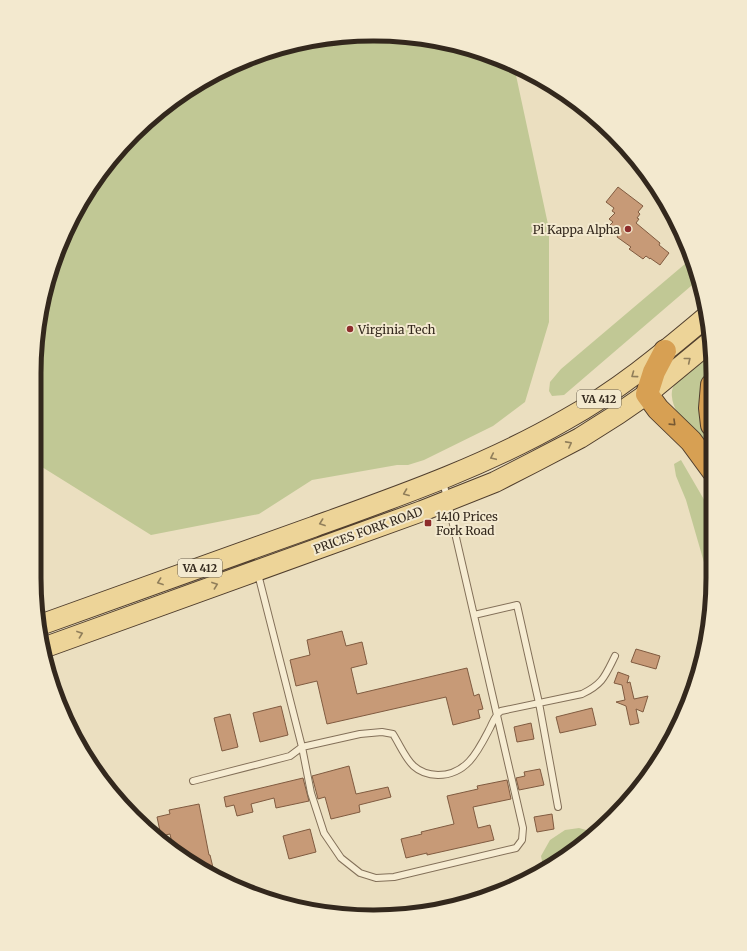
<svg xmlns="http://www.w3.org/2000/svg" width="747" height="951" viewBox="0 0 747 951" font-family="Merriweather,serif">
  <style>
    .green { fill: #c1c895 }
    .building { fill: #c79a77; stroke: #805b40 }
    .lines { fill: none; stroke-linecap: round; stroke-linejoin: round }
    .service-casing { stroke: #837059; stroke-width: 8 }
    .primary-casing { stroke: #503e2d; stroke-width: 22 }
    .motorway-casing { stroke: #503e2d; stroke-width: 24 }
    .service { stroke: #f6ecd2; stroke-width: 6 }
    .primary { stroke: #edd498; stroke-width: 20 }
    .motorway { stroke: #d7a053; stroke-width: 22 }
    .oneway { stroke: #907e5a }
    .oneway2 { stroke: #755833 }
    .poi-dot { fill: #8e2d2c; stroke: #f3e9cf; stroke-width: 1.5 }
    .labels { text-anchor: middle; dominant-baseline: central; stroke-width: 4; stroke-linejoin: round; paint-order: stroke }
    .shield { fill: #f3e9cf; stroke: #6d6252; stroke-width: 1 }
    .shield-label { font-size: 11px; font-weight: bold; fill: #33281d }
    .poi-label { font-size: 12px; fill: #33281d; stroke: #f3e9cf; text-anchor: start }
    .street-label { font-size: 12px; fill: #33281d; stroke: #f3e9cf }
    .rim { fill: none; stroke: #33281d; stroke-width: 5 }
  </style>
  <rect width="100%" height="100%" fill="#ebdfc0"/>
  <path class="green" d="M395,35L461,46L514,66L549,229V322L525,402L493,426L424,460L408,465H397L312,480L259,514L151,535L34,462L35,352L52,264L104,167L150,118L204,80L264,52L329,37Z
    M692,258L695,265L698,280L564,395L552,396L549,391L550,382L561,369Z
    M712,353V368L706,386V427L713,444V460C701,445 673,415 672,397C671,391 673,386 676,382Z
    M681,460L713,515V578L712,590L686,500L676,476L674,464Z
    M579,828L590,831L592,836L544,871L541,856L550,840L565,830Z"/>
  <path class="building" d="M618,187L643,206L638,212L640,214L637,218L639,219L636,223L660,243L659,245L669,253L660,265L650,258V259L646,256L643,259L629,249L631,247L617,237L618,235L608,227L613,222L609,219L615,213L612,211L614,208L606,202Z
    M342,631L346,646L362,642L367,664L351,668L357,694L467,668L474,696L479,694L483,709L478,710L480,718L453,725L446,697L327,724L317,681L296,686L290,660L310,655L307,640Z
    M636,649L660,656L656,669L631,662Z
    M618,672L629,676L627,683L630,682L634,699L648,696L643,712L636,709L639,723L630,725L626,706L616,702L625,700L622,685L614,683Z
    M281,706L288,735L260,742L253,713Z
    M592,708L596,725L560,733L556,717Z
    M230,714L238,747L222,751L214,718Z
    M531,723L534,739L517,742L514,727Z
    M349,766L356,794L388,787L391,797L359,805L360,812L331,819L325,797L318,799L312,776Z
    M540,769L544,785L519,790L516,778L525,776L524,772Z
    M303,778L309,801L276,808L274,798L251,804L253,812L237,816L234,805L226,807L224,797Z
    M507,780L511,799L473,807L478,828L490,825L494,840L427,855V853L406,858L401,839L422,834L421,832L454,824L447,796L478,789L477,786Z
    M199,804L209,855H210L215,876L204,872L173,848L170,834L161,836L157,817L170,814L169,810Z
    M552,814L554,829L537,832L534,817Z
    M310,829L316,852L289,859L283,836Z"/>
  <g class="lines">
    <defs>
      <path id="service" d="M258,574L302,747L311,793L324,833L341,858L360,873L376,878L394,877L516,848L522,840L523,828L443,481
        M474,615L517,605L539,703L558,807
        M193,781L290,756L302,747L360,734L382,732L393,734C406,755 410,774 438,775C467,775 478,751 490,728C493,722 495,715 501,711L582,694C603,684 605,676 615,656"/>
      <path id="primary" d="M40,625C131,593 222,560 313,527C399,496 485,466 565,420C616,392 661,355 706,317
        M43,648L422,511L495,482L534,462L580,438L618,414L647,394L710,342"/>
      <path id="motorway" d="M665,351L654,372L647,394L658,409L691,441L713,471
        M712,385L710,408L712,425"/>
    </defs>
    <use href="#service" class="service-casing"/>
    <use href="#primary" class="primary-casing"/>
    <use href="#motorway" class="motorway-casing"/>
    <use href="#service" class="service"/>
    <use href="#primary" class="primary"/>
    <use href="#motorway" class="motorway"/>
  </g>
  <defs><path id="oneway-chevron" d="M-2-3.5L2.5 0L-2 3.5" fill="none" stroke-width="1.6" stroke-linecap="round" stroke-linejoin="round"/></defs>
  <g class="oneway">
    <use href="#oneway-chevron" transform="translate(688 360) rotate(-39)"/>
    <use href="#oneway-chevron" transform="translate(634 375) rotate(144)"/>
    <use href="#oneway-chevron" transform="translate(569 444) rotate(-28)"/>
    <use href="#oneway-chevron" transform="translate(493 457) rotate(155)"/>
    <use href="#oneway-chevron" transform="translate(406 493) rotate(159)"/>
    <use href="#oneway-chevron" transform="translate(322 523) rotate(160)"/>
    <use href="#oneway-chevron" transform="translate(160 582) rotate(160)"/>
    <use href="#oneway-chevron" transform="translate(215 585) rotate(-20)"/>
    <use href="#oneway-chevron" transform="translate(80 634) rotate(-20)"/>
  </g>
  <use class="oneway2" href="#oneway-chevron" transform="translate(673 423) rotate(44)"/>
  <g class="poi-dot">
    <circle cx="628" cy="229" r="4"/>
    <circle cx="350" cy="329" r="4"/>
    <rect x="424" y="519" width="8" height="8" rx="2"/>
  </g>
  <g class="labels">
    <g class="shield">
      <rect x="577" y="390" width="44" height="18" rx="3"/>
      <rect x="178" y="559" width="44" height="18" rx="3"/>
    </g>
    <g class="shield-label">
      <text x="599" y="399">VA 412</text>
      <text x="200" y="568">VA 412</text>
    </g>
    <g class="poi-label">
      <text x="620" y="229" text-anchor="end">Pi Kappa Alpha</text>
      <text x="358" y="329">Virginia Tech</text>
      <text x="436" y="516">1410 Prices<tspan x="436" dy="14">Fork Road</tspan></text>
    </g>
    <g class="street-label">
      <text transform="translate(368 530) rotate(-20)">PRICES FORK ROAD</text>
    </g>
  </g>
  <path d="M0 0H747V951H0ZM373 41H374A332 332 0 0 1 706 373V578A332 332 0 0 1 374 910H373A332 332 0 0 1 41 578V373A332 332 0 0 1 373 41Z" fill="#f3e9cf" fill-rule="evenodd"/>
  <path class="rim" d="M373 41H374A332 332 0 0 1 706 373V578A332 332 0 0 1 374 910H373A332 332 0 0 1 41 578V373A332 332 0 0 1 373 41Z"/>
</svg>
